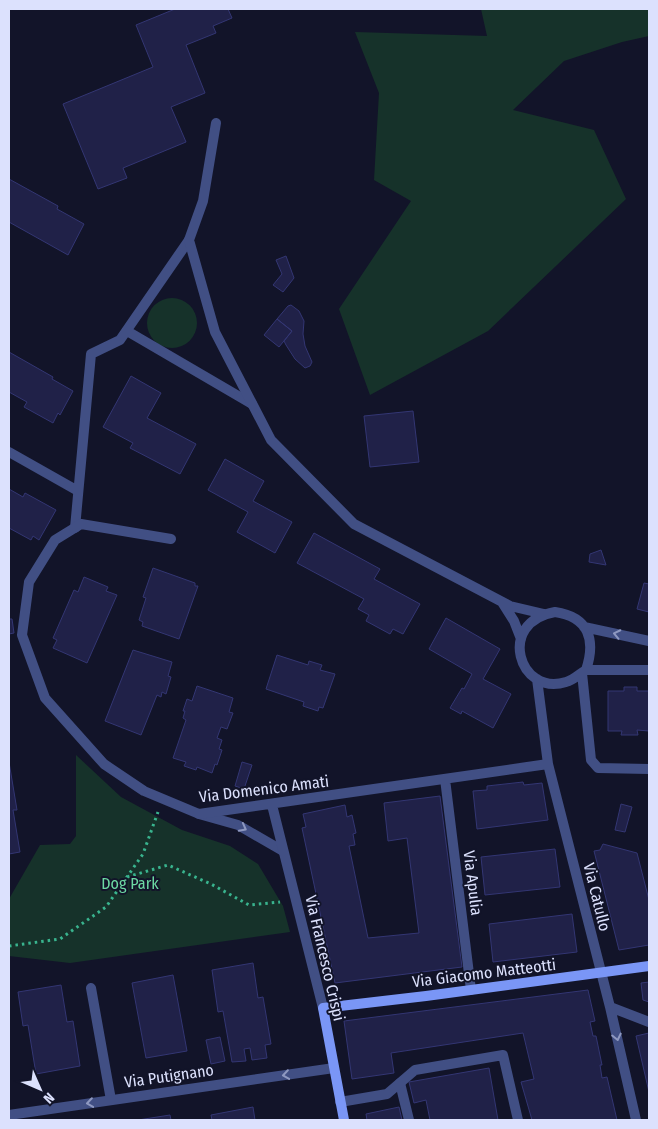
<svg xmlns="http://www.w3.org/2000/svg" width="658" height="1129" viewBox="0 0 658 1129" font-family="'Fira Sans Condensed',sans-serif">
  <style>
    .green { fill: #16322a }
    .building { fill: #202148; stroke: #333673 }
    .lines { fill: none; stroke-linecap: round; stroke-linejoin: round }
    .path { stroke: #39b48e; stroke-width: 3; stroke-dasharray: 2.5 4; stroke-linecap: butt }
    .lane { stroke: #414f84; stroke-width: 10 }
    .street { stroke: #414f84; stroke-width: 10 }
    .secondary { stroke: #7a96f6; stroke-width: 10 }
    .oneway { stroke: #8e98c0 }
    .labels { text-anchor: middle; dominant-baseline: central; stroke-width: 4; stroke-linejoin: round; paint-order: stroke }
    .street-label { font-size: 16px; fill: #dce1fd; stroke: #121429 }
    .park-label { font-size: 16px; fill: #6cd9a3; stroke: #121429 }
  </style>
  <rect width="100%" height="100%" fill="#121429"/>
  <path class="green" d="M481,9H649V36L622,42L564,61L513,110L594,130L626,199L488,331L370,395L339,309L411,201L374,180L379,93L355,32L487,36Z
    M147 323a25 25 0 1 1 50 0a25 25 0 1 1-50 0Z
    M76,755L121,797L182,830L230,846L258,864L283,906L290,932L70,963L9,956V899L40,845L70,844L76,836Z"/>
  <path class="building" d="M175,9H228L232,18L213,26L216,33L186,45L205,93L171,107L186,142L123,168L127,178L98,189L63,104L153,67L136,25Z
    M9,179L58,206L57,209L84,224L68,255L9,222Z
    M286,256L294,278L283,292L273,285L282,274L276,260Z
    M291,305L299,311L304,321L303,334L305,346L312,362L310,366L305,368L295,359L286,345L284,341L292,331L277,319L288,306Z
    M277,319L292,331L279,347L264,335Z
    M9,352L53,377L52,379L73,391L60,415L58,413L53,423L24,407L27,402L9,392Z
    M131,376L161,393L147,418L196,444L180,474L130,448L133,443L103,427Z
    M413,411L419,462L370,467L364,416Z
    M225,459L264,481L253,501L292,522L275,553L237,532L248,512L208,490Z
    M9,489L23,497L25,493L56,510L39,540L33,536L31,540L9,528Z
    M314,533L380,569L374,579L420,604L403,634L393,629L390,634L366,621L369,615L358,609L364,599L297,563Z
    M601,550L606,565L589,562L590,554Z
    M153,568L195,583V586H198L179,639L142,626L143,622L139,620L146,598L143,597Z
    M84,577L108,587L106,591L117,595L87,663L53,648L57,640L53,638L74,590L78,592Z
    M644,583L649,584V612L637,609Z
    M446,618L500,649L483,679L511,694L493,728L462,711L461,714L450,708L462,688L464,689L472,674L429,649Z
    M9,619H12L14,633L9,634Z
    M133,650L172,662L168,676L171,677L166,694L162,692L161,697L157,695L141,735L105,721Z
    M277,655L308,665L309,661L322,665L320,670L335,674L323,708L319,707L318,711L303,706L304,702L266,689Z
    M197,686L233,698L229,712L233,713L227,729L221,727L217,738L222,740L219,749L222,750L217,765L215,764L212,773L197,767L196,770L184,766L186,762L173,758L186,720L183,718L185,711H183L187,699L192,701Z
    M624,687H637V691H649V731L637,730L638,735H621L622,731H608V691H624Z
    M9,762L17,810H13L20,852L9,854Z
    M242,762L252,765L244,789L235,786Z
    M523,782L524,785L542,783L548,820L477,829L473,791L487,790V786Z
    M440,796L462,967L335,983L302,828L306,827L303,814L345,805L347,817L352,815L356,833L353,834L355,845L349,846L368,938L419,933L407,838L388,841L384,803Z
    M621,804L632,807L625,832L615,830Z
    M603,844L637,853L649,900V945L619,950L594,851L600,850Z
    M555,849L560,887L485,895L481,857Z
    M572,914L577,952L493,962L489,924Z
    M253,963L258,998L263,997L271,1044L265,1045L267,1058L252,1060L250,1048L244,1049L246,1061L232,1062L223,1011L218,1012L212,970Z
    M173,975L187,1051L146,1058L132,983Z
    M649,982V1002L643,1000L641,983Z
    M61,985L67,1022L73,1021L80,1066L36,1074L28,1025L23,1026L18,992Z
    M588,990L595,1021L590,1022L593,1036H596L602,1065H600L602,1078L607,1077L617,1120H532L521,1082L534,1079L523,1033L391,1053L394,1073L352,1079L344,1021Z
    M649,1033V1092L636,1036Z
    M220,1037L225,1061L211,1064L206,1040Z
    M489,1068L498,1120H430L426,1100L414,1103L409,1082Z
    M253,1107L255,1120H212L211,1115Z
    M399,1107L402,1120H367L366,1114Z
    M170,1115L171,1120H138Z"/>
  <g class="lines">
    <path class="path" d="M127,877L168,865L211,884L249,905L280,902
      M9,946L60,939L106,907L143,854L158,812"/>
    <path class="lane" d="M127,331L252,404
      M9,452L78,491
      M75,528L91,354L120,340L189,240
      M199,814L238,825L283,851
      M91,988L111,1100
      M400,1083L409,1120"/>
    <path class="street" d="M216,123L203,201L189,240L215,332L271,440L354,524L510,606L544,614
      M171,539L81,524L55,540L29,582L22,635L45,698L104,764L144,791L199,814L548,764
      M502,602L514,621L521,639
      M555,612C589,617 596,640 586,670C579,674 574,680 566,682C519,697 496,622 555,612Z
      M584,627L649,641
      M586,670H649
      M582,673L591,760L598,768L649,769
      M537,679L548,764L610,1007L636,1120
      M445,779L471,990
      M272,805L323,1008
      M610,1007L649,1022
      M340,1102L387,1094L415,1070L503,1055L518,1120
      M9,1115L334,1068"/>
    <path class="secondary" d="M344,1120L323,1008L426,996L649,966"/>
  </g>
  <defs><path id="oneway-chevron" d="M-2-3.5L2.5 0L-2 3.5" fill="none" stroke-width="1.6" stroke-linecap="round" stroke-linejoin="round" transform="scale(1.25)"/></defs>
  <g class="oneway">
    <use href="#oneway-chevron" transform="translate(617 634) rotate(-168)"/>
    <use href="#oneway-chevron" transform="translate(243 828) rotate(28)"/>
    <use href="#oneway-chevron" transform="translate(617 1037) rotate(77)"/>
    <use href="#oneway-chevron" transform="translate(286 1075) rotate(172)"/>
    <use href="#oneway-chevron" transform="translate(90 1103) rotate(172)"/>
  </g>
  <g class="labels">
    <g class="street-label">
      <text transform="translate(264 789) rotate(-7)">Via Domenico Amati</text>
      <text transform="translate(473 883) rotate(83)">Via Apulia</text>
      <text transform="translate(597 897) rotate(76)">Via Catullo</text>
      <text transform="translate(325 958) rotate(77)">Via Francesco Crispi</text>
      <text transform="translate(484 973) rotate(-7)">Via Giacomo Matteotti</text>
      <text transform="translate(169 1076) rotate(-8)">Via Putignano</text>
    </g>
    <g class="park-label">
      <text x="130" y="883">Dog Park</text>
    </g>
  </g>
  <rect width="658" height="1129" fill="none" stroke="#dce1fd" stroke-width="20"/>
  <g transform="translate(40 1089) rotate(135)" stroke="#121429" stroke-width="4" paint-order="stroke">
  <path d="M0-4L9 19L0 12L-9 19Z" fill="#dce1fd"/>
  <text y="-8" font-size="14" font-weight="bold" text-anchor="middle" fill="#dce1fd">N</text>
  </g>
</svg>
